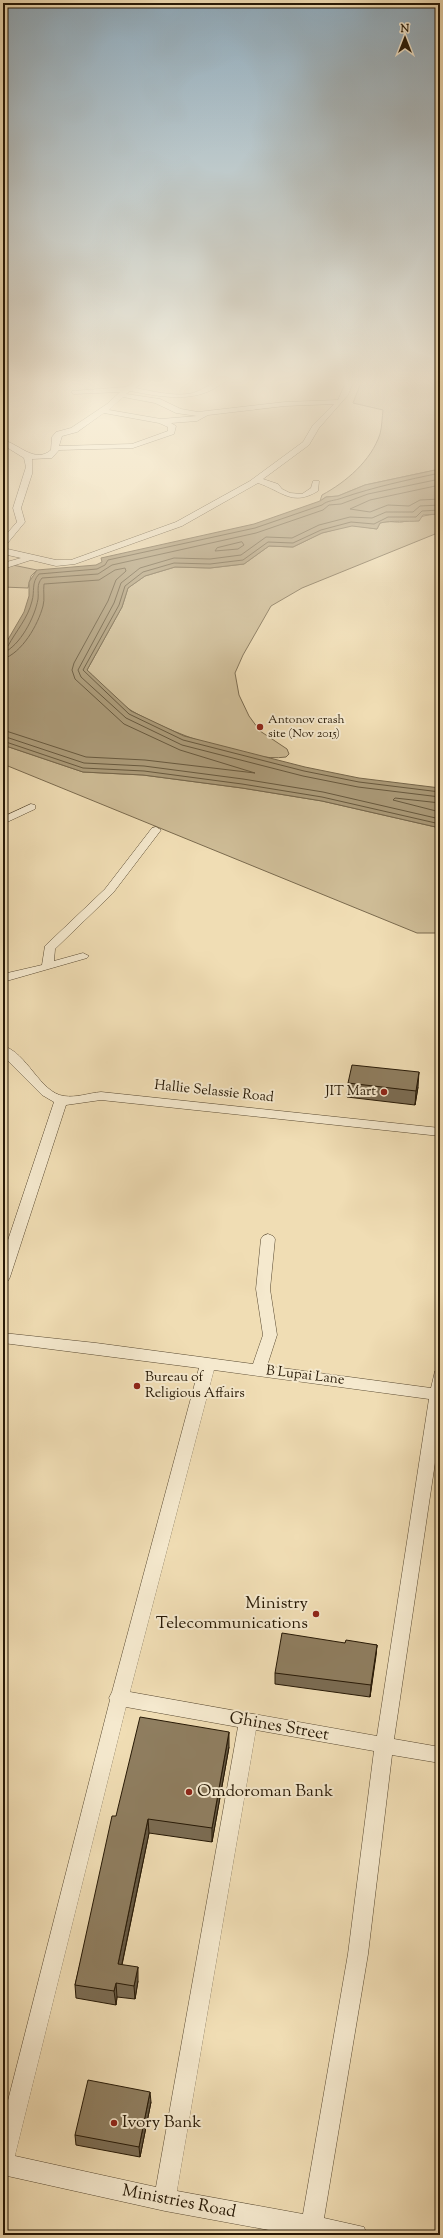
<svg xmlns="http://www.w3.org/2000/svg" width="443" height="2238" viewBox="0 0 443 2238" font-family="'Sorts Mill Goudy',serif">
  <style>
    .green { fill: #cebc96; stroke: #7a6a4e }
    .water { fill: #ab9a78; stroke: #76664a }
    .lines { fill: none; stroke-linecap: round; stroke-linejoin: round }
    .shore { stroke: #68593e; stroke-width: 1 }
    .minor-casing { stroke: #584931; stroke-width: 1 }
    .minor { fill: #f5e9ce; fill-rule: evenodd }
    .wall { fill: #7b6c53; stroke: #261805 }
    .shaded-wall { fill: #645843; stroke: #261805 }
    .building { fill: #8f7e60; stroke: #261805 }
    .poi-dot { fill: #8f2418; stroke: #f5e9ce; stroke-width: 1.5 }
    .labels { text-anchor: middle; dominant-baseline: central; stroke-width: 4; stroke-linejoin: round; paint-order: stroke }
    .far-poi-label { font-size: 12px; fill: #261805; stroke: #f5e9ce; text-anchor: start }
    .street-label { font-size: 14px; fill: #261805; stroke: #f5e9ce }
    .poi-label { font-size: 14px; fill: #261805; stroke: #f5e9ce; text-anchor: end }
    .near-poi-label { font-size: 17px; fill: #261805; stroke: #f5e9ce; text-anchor: start }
    .near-street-label { font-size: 17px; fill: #261805; stroke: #f5e9ce }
  </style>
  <rect width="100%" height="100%" fill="#f0ddb4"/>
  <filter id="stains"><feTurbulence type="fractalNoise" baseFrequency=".005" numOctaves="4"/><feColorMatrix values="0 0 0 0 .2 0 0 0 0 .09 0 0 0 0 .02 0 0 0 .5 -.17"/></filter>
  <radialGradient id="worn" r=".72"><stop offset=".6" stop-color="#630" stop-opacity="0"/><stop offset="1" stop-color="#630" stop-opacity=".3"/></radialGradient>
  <path class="green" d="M362,380H440V469L365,485L338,496L326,497L320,501L322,495C346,482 371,461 380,434C382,427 382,417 383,410L353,403Z
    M440,514V532L302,588L271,606L243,655L235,673L239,695L249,716L260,731L287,749L289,754L286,757C249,763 166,731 132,711C117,702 100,682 87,670L122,607L128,588L145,576L175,567L210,568L244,564L269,546L293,547L322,533L352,525L377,529L380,523C390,520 396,523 402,522C417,519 424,514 440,514Z
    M3,563L37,570L31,576L28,588L3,587Z
    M3,745L83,772L143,775L242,788L322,801L440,828V933H417L3,764Z"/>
  <path class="water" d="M440,469V514L423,515L419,521C406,522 393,520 380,523L377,529L352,526L322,533L293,547L269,546L244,564L210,568L175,567L145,576L128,588L122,607L87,670L131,711L184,736L305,767L359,778L440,788V828L322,801L242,788L143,775L83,772L3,745V648L24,612L29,596V582L37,570L96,565L102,562L101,558L254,524L320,501L326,497L338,496L365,485Z"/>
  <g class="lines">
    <path class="shore" d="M440,485L370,500L350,509L370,512L388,505L409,506L420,500L440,499
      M440,505L420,506L413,512H386L372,518L350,517L319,525L292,538L266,537L241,555L210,559L174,558L140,568L121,583L114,603L78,670L81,677L126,718L182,745L303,776L358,787L440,797
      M440,510L422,511L416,517H388L374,524L351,522L321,530L293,543L268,542L243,560L210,564L174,563L143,572L125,586L119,605L83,670L129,714L183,740L304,771L359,782L440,792
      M242,542L244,545L238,549L215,551L217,548Z
      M3,648L8,646C16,631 28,618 32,601C35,591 31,583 39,574L97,569L105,565L108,560L255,528L322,505C328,500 334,501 342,498C374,487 407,480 440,473
      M3,653C20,646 35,617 38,599C39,591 36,585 42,578L98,574L112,565L256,533L323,510L329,505L341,504L368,494L440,479
      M3,659C22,653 38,625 43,606C45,599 43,591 44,584L99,580L115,570L125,568L126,571L116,580L108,601L74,663L72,670L75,679L124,724L180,750L255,773L145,760L86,757L3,730
      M3,736L84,763L144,766L243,779L323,792L440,819
      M3,741L83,768L144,771L242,784L322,797L440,824
      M440,803L395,798L393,800L440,812"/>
    <defs>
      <path id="minor" d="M138,380H147L135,388C152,391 171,396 188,394C203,392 212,380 226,380C199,405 163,397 130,391L126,394L160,399L181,409L198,412L285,402L338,400L347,380H354L348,395L319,428L309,445L263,479L278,484L282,489L290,493L302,494L311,488L313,481H319L318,491C292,507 282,491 258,483L182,526L75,564L56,566L31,560L3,569V563L21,558L3,554V548L56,560H71L176,522L250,481L303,442L313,425L334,404L285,406L208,415L197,421L171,423L176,426L174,434L133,448L59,450L52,458L32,459V474L21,508L25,522L6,545H3V538L17,522L13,508L26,467L24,458L3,445V440C19,444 35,464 51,450L52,437L56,432L71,428L107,404L120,392L74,394L72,393V391L126,387ZM123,397L155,403L176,413L197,416L161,419L109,410ZM104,413L159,423L168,427V431L132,444L59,446L62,436L77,432Z
        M31,804L35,805V809L3,824V817Z
        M156,827L161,830L113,893L55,949L54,961L83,953L89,956L87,958L3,982V974L42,965L45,946L105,889L152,828Z
        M3,1046C27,1052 40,1093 64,1096C76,1098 89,1093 101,1092L440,1128V1136L101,1100L66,1105L10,1277L8,1281L3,1282V1255L54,1102L42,1095L3,1056Z
        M268,1234L273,1236L275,1239L270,1289L277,1335L267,1366L431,1388L435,1371L440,1369V1429L394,1739L440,1747V1763L392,1755L368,1954L324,2218L364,2227L367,2235H296L165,2211L3,2175V2120L110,1700L109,1698L112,1692L199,1368L3,1343V1333L96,1343L253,1364L263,1335L256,1289L261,1239L263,1236ZM214,1370L429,1399L377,1736L130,1692ZM126,1707L238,1727L156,2187L15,2156ZM256,1730L374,1751L348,1954L303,2214L177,2191Z"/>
    </defs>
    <use href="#minor" class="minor-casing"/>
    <use href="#minor" class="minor"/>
  </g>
  <path class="wall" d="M348,1083L418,1087L415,1105L347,1097Z
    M345,1643L377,1645L370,1697L275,1684V1673Z
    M229,1747L212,1842L149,1833L122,1965L138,1981L135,1999L117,1997L116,2005L76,1998L75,1985L116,1816Z
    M151,2102L140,2157L76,2145L75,2135Z"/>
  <path class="shaded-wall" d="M419,1072L418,1087L415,1105L416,1091Z
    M377,1645L376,1656L370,1697L371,1685Z
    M229,1732V1747L212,1842V1828Z
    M148,1819L149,1833L119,1978L118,1964Z
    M138,1967V1981L135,1999L134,1986Z
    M116,1983L117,1997L116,2005L114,1991Z
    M150,2092L151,2102L140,2157L139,2147Z"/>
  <path class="building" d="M352,1065L419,1072L416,1091L348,1083Z
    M282,1633L345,1643L346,1640L377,1645L371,1685L275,1673Z
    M140,1717L229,1732L212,1828L148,1819L118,1964L138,1967L134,1986L116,1983L114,1991L75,1985L112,1816H116Z
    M88,2080L150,2092L139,2147L75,2135Z"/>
  <linearGradient id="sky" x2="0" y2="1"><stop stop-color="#8faabb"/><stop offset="0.55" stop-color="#f8f0dd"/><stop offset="1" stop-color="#f8f0dd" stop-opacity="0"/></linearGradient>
  <rect width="443" height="694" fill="url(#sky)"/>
  <g class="poi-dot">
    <circle cx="260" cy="727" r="4"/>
    <circle cx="384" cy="1092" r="4"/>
    <circle cx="137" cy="1386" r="4"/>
    <circle cx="316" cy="1614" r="4"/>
    <circle cx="189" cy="1792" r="4"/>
    <circle cx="114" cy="2123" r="4"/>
  </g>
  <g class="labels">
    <g class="far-poi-label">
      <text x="268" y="720">Antonov crash<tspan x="268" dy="14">site (Nov 2015)</tspan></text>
    </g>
    <g class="street-label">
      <text transform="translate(214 1092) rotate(6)">Hallie Selassie Road</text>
      <text transform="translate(305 1376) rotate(7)">B Lupai Lane</text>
    </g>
    <g class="poi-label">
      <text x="376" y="1092">JIT Mart</text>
      <text x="145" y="1378" text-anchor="start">Bureau of<tspan x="145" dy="16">Religious Affairs</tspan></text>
    </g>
    <g class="near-poi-label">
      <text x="308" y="1604" text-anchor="end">Ministry<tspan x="308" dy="20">Telecommunications</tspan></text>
      <text x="197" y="1792">Omdoroman Bank</text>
      <text x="122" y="2123">Ivory Bank</text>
    </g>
    <g class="near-street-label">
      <text transform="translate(279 1727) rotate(10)">Ghines Street</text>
      <text transform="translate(179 2202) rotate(11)">Ministries Road</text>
    </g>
  </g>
  <rect width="443" height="2238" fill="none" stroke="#f0ddb4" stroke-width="16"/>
  <rect x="4" y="4" width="435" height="2230" fill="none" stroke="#261805" stroke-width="2"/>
  <rect x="8" y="8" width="427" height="2222" fill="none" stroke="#261805"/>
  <g transform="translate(405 38)" stroke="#f5e9ce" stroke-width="3" paint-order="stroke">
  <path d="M0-3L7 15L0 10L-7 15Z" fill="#261805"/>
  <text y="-6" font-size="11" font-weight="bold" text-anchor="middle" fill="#261805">N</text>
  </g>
  <rect width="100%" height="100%" filter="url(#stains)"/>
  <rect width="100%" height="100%" fill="url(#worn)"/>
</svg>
